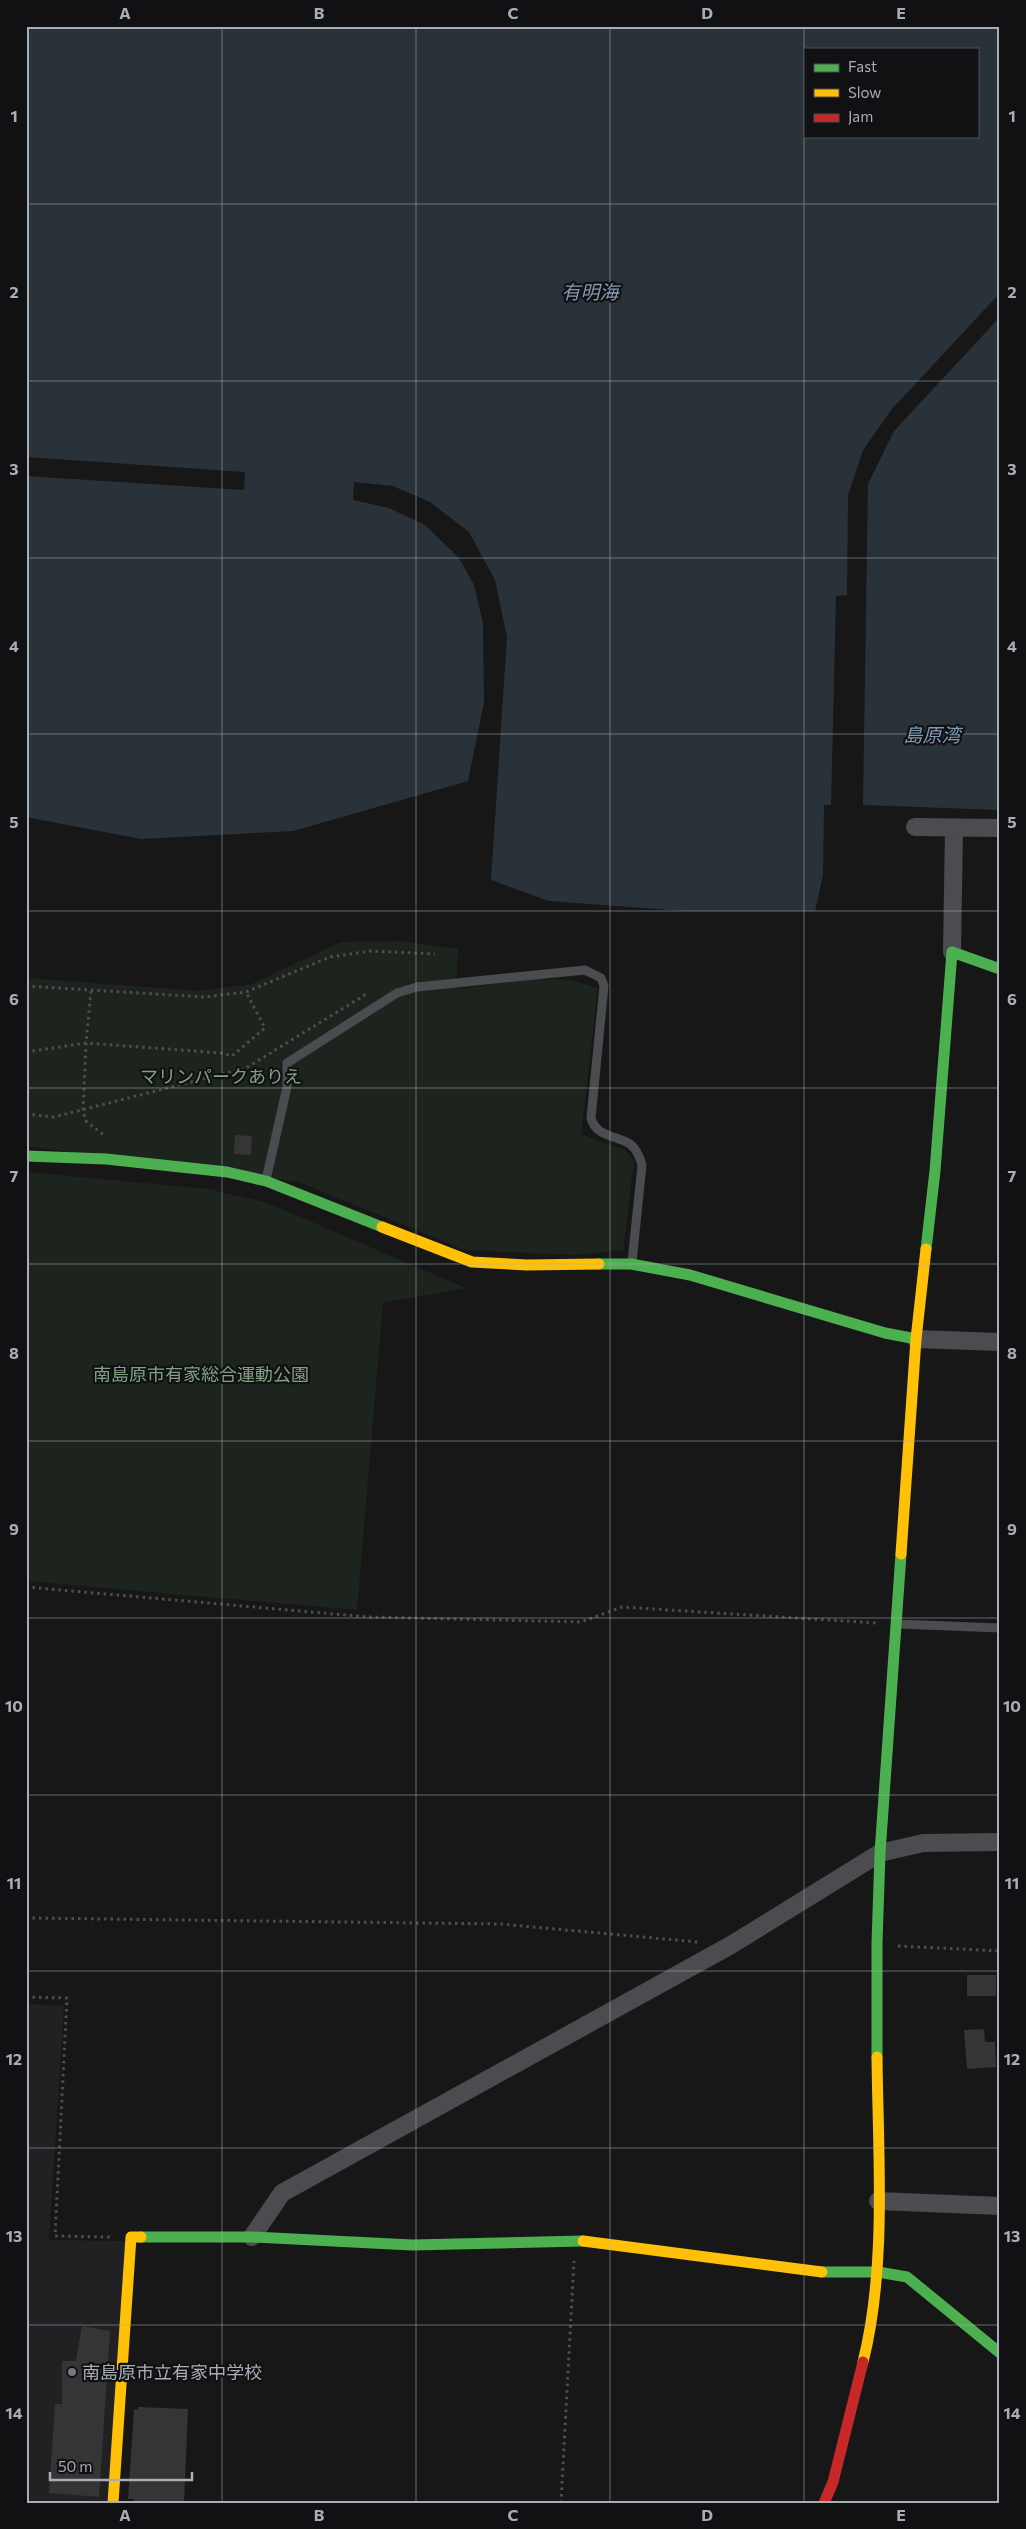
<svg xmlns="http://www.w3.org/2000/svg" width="1026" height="2529" viewBox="0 0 1026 2529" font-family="Commissioner,'Noto Sans JP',sans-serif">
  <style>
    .built { fill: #212123 }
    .green { fill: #1d241e }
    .water { fill: #2a3239; fill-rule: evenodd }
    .pier { fill: #171717 }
    .building { fill: #353536 }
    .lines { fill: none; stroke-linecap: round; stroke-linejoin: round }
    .path { stroke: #4d4e52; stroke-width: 3; stroke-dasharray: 2.5 4; stroke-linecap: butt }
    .lane { stroke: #4b4c50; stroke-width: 9 }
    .street { stroke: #4b4c50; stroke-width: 18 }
    .fast { stroke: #4caf50; stroke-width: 11 }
    .slow { stroke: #ffc107; stroke-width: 11 }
    .jam { stroke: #c62828; stroke-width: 11 }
    .grid { fill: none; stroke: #a8adb8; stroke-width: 1; stroke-opacity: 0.55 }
    .poi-dot { fill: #757880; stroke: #111113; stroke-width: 2 }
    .labels { text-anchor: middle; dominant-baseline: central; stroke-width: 4.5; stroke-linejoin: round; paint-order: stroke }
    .park-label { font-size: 18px; fill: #7fa381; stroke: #111113 }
    .poi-label { font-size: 18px; fill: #a8adb8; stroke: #111113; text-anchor: start }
    .water-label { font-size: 19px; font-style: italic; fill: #7f9bb3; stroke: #111113 }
    .neatline { fill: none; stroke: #a8adb8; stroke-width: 2 }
    .grid-label { font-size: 16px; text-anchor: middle; font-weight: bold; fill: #a8adb8 }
  </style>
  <rect width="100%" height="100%" fill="#171717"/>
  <path class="built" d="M26,2004L64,2006L49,2240L127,2241L108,2503H26Z"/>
  <path class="green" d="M401,941L458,949L456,989L537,979L570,980L598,988L581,1134L625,1150L634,1161L623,1250L574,1255L465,1250L299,1182L26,1146V978L199,991L252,984L340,942Z
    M26,1172L209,1189L265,1202L466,1288L383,1303L357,1610L26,1581Z"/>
  <path class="water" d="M26,26H1000V293L892,409L863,450L848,495L847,595L836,596L831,805H824L823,875L815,911H684L549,901L491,880L507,637L495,580L469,532L430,502L393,486L354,482L353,500L389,508L425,525L459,558L474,585L483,623L484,702L468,781L293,831L141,839L26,817ZM805,49H977V136H805Z
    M1000,317V810L863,805L868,484L894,431Z"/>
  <path class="pier" d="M26,457L245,472L244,490L26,476Z"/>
  <path class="building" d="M235,1135L252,1136L251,1155L234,1154Z
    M967,1975H996V1996H967Z
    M984,2029L985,2042H995L996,2067L967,2069L964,2030Z
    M82,2326L110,2331L99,2497L49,2493L55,2404H62V2361H76Z
    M138,2407L188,2409L184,2503H133L134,2499H128L134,2409L138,2410Z"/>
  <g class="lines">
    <path class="path" d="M26,986L205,997L246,992L330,957L371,951L435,954
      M91,991L86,1043L83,1111L86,1121L105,1136
      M26,1052L86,1043L221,1053L232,1056L265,1028L246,992
      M26,1114L54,1117L246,1068L368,993
      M26,1587L368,1617L581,1622L622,1607L876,1623
      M26,1918L500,1924L698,1942
      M898,1946L1000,1951
      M26,1997L67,1998L55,2236L110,2237
      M561,2503L574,2261"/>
    <path class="lane" d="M266,1180L287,1087V1063L397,993L417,987L585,970L601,978L604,986L591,1118C596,1137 616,1135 630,1144C637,1149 640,1158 642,1165L632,1262
      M898,1624L1000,1628"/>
    <path class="street" d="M915,827L1000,828
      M952,952L954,829
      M916,1339L1000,1342
      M878,2201L1000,2206
      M252,2237L282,2193L731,1945L880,1853L923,1843L1000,1842"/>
    <path class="fast" d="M26,1156L106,1159L227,1172L266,1181L382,1227
      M926,1249L935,1171L952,952L1000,969
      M599,1264H631L690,1275L885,1333L916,1339
      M877,2057V1943L880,1853L901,1554
      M141,2237H252L412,2245L583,2241
      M822,2272H878L907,2277L1000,2353"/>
    <path class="slow" d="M382,1227L472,1262L527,1265L599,1264
      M901,1554L916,1339L926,1249
      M583,2241L822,2272
      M863,2362C887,2267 878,2155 877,2057
      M113,2503L131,2237H141"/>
    <path class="jam" d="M824,2503L833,2482L863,2362"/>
  </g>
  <path class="grid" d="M222,26V2503M416,26V2503M610,26V2503M804,26V2503M26,204H1000M26,381H1000M26,558H1000M26,734H1000M26,911H1000M26,1088H1000M26,1264H1000M26,1441H1000M26,1618H1000M26,1795H1000M26,1971H1000M26,2148H1000M26,2325H1000"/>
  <circle class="poi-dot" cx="72" cy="2372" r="5"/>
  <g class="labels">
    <g class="park-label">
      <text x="221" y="1076">マリンパークありえ</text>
      <text x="201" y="1374">南島原市有家総合運動公園</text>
    </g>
    <g class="poi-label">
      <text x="82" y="2372">南島原市立有家中学校</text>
    </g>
    <g class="water-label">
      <text x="590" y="291">有明海</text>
      <text x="932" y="734">島原湾</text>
    </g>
  </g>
  <rect width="1026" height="2529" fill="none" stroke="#111113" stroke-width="55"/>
  <rect x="804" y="48" width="175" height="90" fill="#111113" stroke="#4d4f55"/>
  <rect x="814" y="64" width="25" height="8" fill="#4caf50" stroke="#4d4f55"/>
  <text x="848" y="72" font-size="15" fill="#a8adb8">Fast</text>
  <rect x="814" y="89" width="25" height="8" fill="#ffc107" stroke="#4d4f55"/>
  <text x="848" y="98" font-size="15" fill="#a8adb8">Slow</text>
  <rect x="814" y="114" width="25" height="8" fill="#c62828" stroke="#4d4f55"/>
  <text x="848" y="122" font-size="15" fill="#a8adb8">Jam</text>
  <path d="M50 2472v8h142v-8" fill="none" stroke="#a8adb8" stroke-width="2.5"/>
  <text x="58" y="2472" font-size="15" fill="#a8adb8" stroke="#111113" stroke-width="4" paint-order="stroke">50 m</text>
  <rect x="28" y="28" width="970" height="2474" class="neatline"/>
  <g class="grid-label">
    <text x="125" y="19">A</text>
    <text x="319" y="19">B</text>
    <text x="513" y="19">C</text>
    <text x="707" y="19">D</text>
    <text x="901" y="19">E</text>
    <text x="14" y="122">1</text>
    <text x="1012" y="122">1</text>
    <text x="14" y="298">2</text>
    <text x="1012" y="298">2</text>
    <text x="14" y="475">3</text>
    <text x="1012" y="475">3</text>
    <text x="14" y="652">4</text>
    <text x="1012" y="652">4</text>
    <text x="14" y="828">5</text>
    <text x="1012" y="828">5</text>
    <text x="14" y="1005">6</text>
    <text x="1012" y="1005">6</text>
    <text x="14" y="1182">7</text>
    <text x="1012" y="1182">7</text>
    <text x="14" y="1359">8</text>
    <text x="1012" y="1359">8</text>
    <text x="14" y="1535">9</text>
    <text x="1012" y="1535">9</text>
    <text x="14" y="1712">10</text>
    <text x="1012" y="1712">10</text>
    <text x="14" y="1889">11</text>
    <text x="1012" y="1889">11</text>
    <text x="14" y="2065">12</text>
    <text x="1012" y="2065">12</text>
    <text x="14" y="2242">13</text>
    <text x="1012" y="2242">13</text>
    <text x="14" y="2419">14</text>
    <text x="1012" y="2419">14</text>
    <text x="125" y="2521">A</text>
    <text x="319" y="2521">B</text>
    <text x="513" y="2521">C</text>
    <text x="707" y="2521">D</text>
    <text x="901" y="2521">E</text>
  </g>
</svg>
